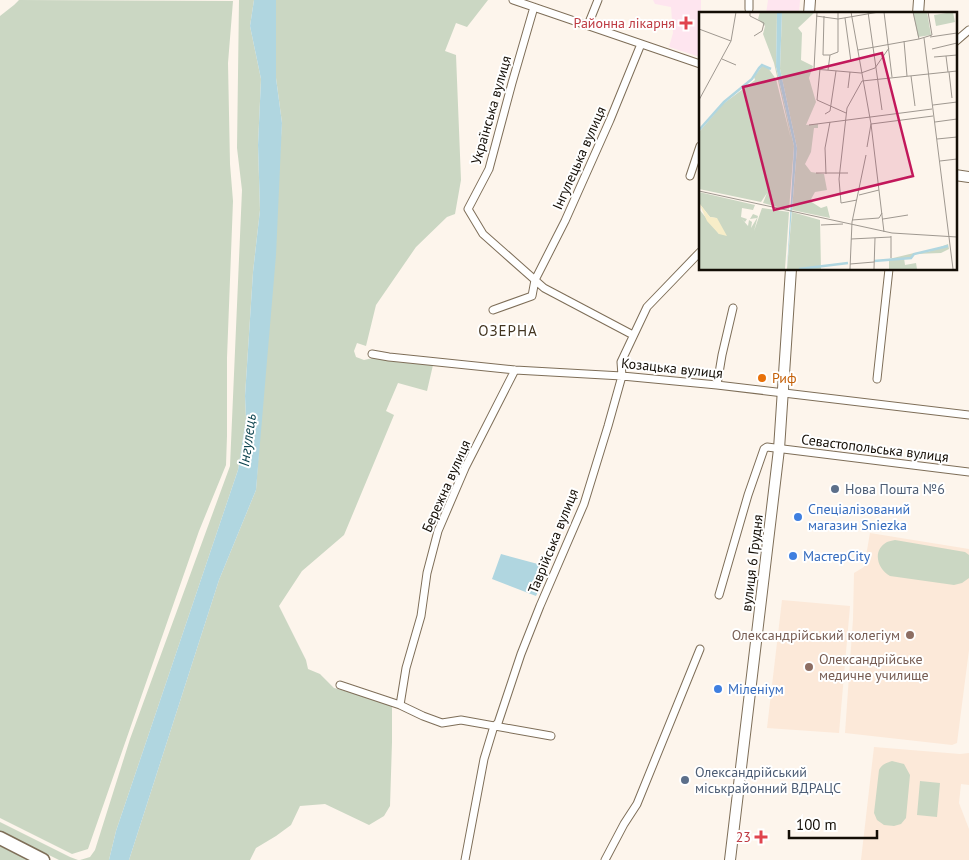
<svg xmlns="http://www.w3.org/2000/svg" width="969" height="860" viewBox="0 0 969 860" font-family="'PT Sans',sans-serif">
  <style>
    .education { fill: #fce9d9 }
    .medical { fill: #fee5ef }
    .green { fill: #cbd7c3 }
    .water { fill: #b0d6e0 }
    .lines { fill: none; stroke-linecap: round; stroke-linejoin: round }
    .street-casing { stroke: #7e6e58; stroke-width: 9 }
    .secondary-casing { stroke: #7e6e58; stroke-width: 12 }
    .highway-casing { stroke: #7e6e58; stroke-width: 15 }
    .street { stroke: #fff; stroke-width: 7 }
    .secondary { stroke: #fff; stroke-width: 10 }
    .highway { stroke: #fff; stroke-width: 12 }
    .health-dot { fill: #e0444e; stroke: #fff; stroke-width: 2 }
    .food-dot { fill: #e8710a; stroke: #fff; stroke-width: 2 }
    .service-dot { fill: #5c6f8a; stroke: #fff; stroke-width: 2 }
    .shop-dot { fill: #3f7fe0; stroke: #fff; stroke-width: 2 }
    .education-dot { fill: #8d6e63; stroke: #fff; stroke-width: 2 }
    .labels { text-anchor: middle; dominant-baseline: central; stroke-width: 4; stroke-linejoin: round; paint-order: stroke }
    .health-label { font-size: 14px; fill: #be3a42; stroke: #fff; text-anchor: end }
    .street-label { font-size: 14px; fill: #130d05; stroke: #fff }
    .food-label { font-size: 14px; fill: #c56008; stroke: #fff; text-anchor: start }
    .service-label { font-size: 14px; fill: #4e5e75; stroke: #fff; text-anchor: start }
    .shop-label { font-size: 14px; fill: #366cbe; stroke: #fff; text-anchor: start }
    .education-label { font-size: 14px; fill: #785e54; stroke: #fff; text-anchor: end }
    .neighbourhood-label { font-size: 15px; letter-spacing: 1px; fill: #433521; stroke: #fff }
    .water-label { font-size: 15px; font-style: italic; fill: #0d444f; stroke: #fff }
    .inset-river { fill: none; stroke: #b0d6e0; stroke-width: 2.5 }
    .inset-road { fill: none; stroke: #9f9890; stroke-width: 1 }
    .view { fill: #c2185b; fill-opacity: 0.15; stroke: #c2185b; stroke-width: 2.5 }
    .inset-edge { fill: none; stroke: #130d05; stroke-width: 2.5 }
  </style>
  <rect width="100%" height="100%" fill="#fdf5ec"/>
  <path class="education" d="M870,533L969,549V650L957,743L952,745L845,733L853,619L854,573L864,567Z
    M782,600L850,606L839,733L767,728Z
    M874,747L960,754L969,753V785L961,784L959,803L969,829V860H861Z"/>
  <path class="medical" d="M653,0H701V11L761,14H700V57L669,47L673,33L671,7L655,4Z
    M768,0H800L799,14H766Z"/>
  <path class="green" d="M19,0L233,1L228,63L230,164L233,201L227,358V436L226,465L199,531L88,849L72,854L0,818V16L14,5Z
    M239,0H254L250,26L261,79L258,145L260,210L253,272L245,396L246,419L238,470L116,831L109,860H80L90,857L95,850L130,739L230,466L242,190L237,148Z
    M276,0H488L467,27L456,23L445,51L456,55L461,180L455,214L447,217L416,247L376,305L366,346L357,343L354,351L356,357L364,360L373,358L396,362L433,365L427,391L398,383L386,411L394,415L344,535L302,571L279,606L306,660L308,669L320,674L334,688L392,704V742L390,806L384,816L369,825L325,804L300,806L291,825L276,836L256,848L250,860H129L219,580L256,490L282,123L276,78Z
    M895,540L965,552L969,555V578L962,583L954,585L890,576C877,569 872,550 887,542C889,541 892,541 895,540Z
    M892,761L904,764L910,775L906,818L901,824L894,826L884,825L877,820L874,813L879,770C882,764 886,763 892,761Z
    M920,781L940,783L937,817L917,815Z
    M0,822L70,857L78,860H59L0,831Z
    M0,846L28,860H0Z"/>
  <path class="water" d="M254,0H276V78L282,123L276,255L256,490L219,580L129,860H109L116,831L238,470L246,419L245,396L253,272L260,210L258,145L261,79L250,26Z
    M501,554L549,567L536,596L492,579Z"/>
  <g class="lines">
    <defs>
      <path id="street" d="M513,0L700,64
        M534,7L512,83L489,169L468,209L483,234L544,288L633,335
        M749,9V0
        M588,25L598,0
        M955,42L969,30
        M690,176L700,146
        M493,310L532,296L535,280L565,221L610,120L641,44
        M372,354L389,357L515,370L622,376L717,385L969,415
        M877,379L889,269
        M717,385L722,355L733,308
        M719,595L748,495L764,449L767,447L969,472
        M340,685L400,705L423,716L442,723L461,720L551,736
        M400,705L406,668L421,616L427,573L438,531L465,468L515,370
        M465,860L484,759L494,726L498,723L521,654L540,606L584,504L608,426L622,376L621,362L647,307L700,252
        M605,860L624,824L637,804L700,649"/>
      <path id="secondary" d="M809,14L810,0
        M918,14L919,0
        M955,175L969,177
        M730,860L779,449L791,269"/>
      <path id="highway" d="M0,838L43,860"/>
    </defs>
    <use href="#street" class="street-casing"/>
    <use href="#secondary" class="secondary-casing"/>
    <use href="#highway" class="highway-casing"/>
    <use href="#street" class="street"/>
    <use href="#secondary" class="secondary"/>
    <use href="#highway" class="highway"/>
  </g>
  <g class="health-dot">
    <path d="M683.5 15.5h5v5h5v5h-5v5h-5v-5h-5v-5h5z"/>
    <path d="M758.5 829.5h5v5h5v5h-5v5h-5v-5h-5v-5h5z"/>
  </g>
  <circle class="food-dot" cx="762" cy="378" r="5"/>
  <g class="service-dot">
    <circle cx="835" cy="489" r="5"/>
    <circle cx="685" cy="780" r="5"/>
  </g>
  <g class="shop-dot">
    <circle cx="798" cy="517" r="5"/>
    <circle cx="793" cy="556" r="5"/>
    <circle cx="718" cy="689" r="5"/>
  </g>
  <g class="education-dot">
    <circle cx="910" cy="635" r="5"/>
    <circle cx="809" cy="667" r="5"/>
  </g>
  <g class="labels">
    <g class="health-label">
      <text x="675" y="23">Районна лікарня</text>
      <text x="751" y="837">23</text>
    </g>
    <g class="street-label">
      <text transform="translate(491 110) rotate(-74)">Українська вулиця</text>
      <text transform="translate(579 158) rotate(-66)">Інгулецька вулиця</text>
      <text transform="translate(672 368) rotate(6)">Козацька вулиця</text>
      <text transform="translate(875 448) rotate(7)">Севастопольська вулиця</text>
      <text transform="translate(446 486) rotate(-66)">Бережна вулиця</text>
      <text transform="translate(553 541) rotate(-68)">Таврійська вулиця</text>
      <text transform="translate(752 563) rotate(-83)">вулиця 6 Грудня</text>
    </g>
    <g class="food-label">
      <text x="772" y="378">Риф</text>
    </g>
    <g class="service-label">
      <text x="845" y="489">Нова Пошта №6</text>
      <text x="695" y="772">Олександрійський<tspan x="695" dy="16">міськрайонний ВДРАЦС</tspan></text>
    </g>
    <g class="shop-label">
      <text x="808" y="509">Спеціалізований<tspan x="808" dy="16">магазин Sniezka</tspan></text>
      <text x="803" y="556">МастерCity</text>
      <text x="728" y="689">Міленіум</text>
    </g>
    <g class="education-label">
      <text x="900" y="635">Олександрійський колегіум</text>
      <text x="819" y="659" text-anchor="start">Олександрійське<tspan x="819" dy="16">медичне училище</tspan></text>
    </g>
    <g class="neighbourhood-label">
      <text x="508" y="330">ОЗЕРНА</text>
    </g>
    <g class="water-label">
      <text transform="translate(247 440) rotate(-82)">Інгулець</text>
    </g>
  </g>
  <g transform="translate(699 12)">
    <rect width="258" height="258" fill="#fdf5ec"/>
    <path d="M61,0H78L77,55L95,134L90,198L64,191L68,181L62,190L0,177V120L24,92L56,68L55,65L63,54L69,56L77,67L92,127L75,51L64,22L66,14L59,7ZM83,0H116L99,16L103,21L102,48L114,54L110,66L117,90L107,113L119,112V116H115L112,140L106,152L112,160L125,162L128,178L116,180L111,189L122,196L128,194L131,206L93,198L98,136L81,57ZM214,0H228L232,23L219,25ZM254,0L256,10L237,14L235,3ZM0,180L56,193L54,198L43,196L42,205L48,207L46,210L43,207L49,214L50,208L53,210L52,216L58,206L51,207L54,202L59,204L55,219L63,196L90,200L86,257H0V197L20,222L17,206L11,205L0,191ZM93,200L121,208L122,257H88ZM249,232L250,237L242,241L215,242L212,246H205L206,253L217,251L218,257H190V247L215,241L229,240Z" fill="#cbd7c3"/>
    <path d="M0,191L11,205L18,206L28,224L20,222L8,209Z" fill="#f7edc8"/>
    <path d="M78,0H83L81,57L98,136L88,257L95,134L77,55Z" fill="#b0d6e0"/>
    <path class="inset-river" d="M0,118L25,90L53,67L60,56L63,53L72,57M175,249L212,246L215,242L249,234M100,257L149,251"/>
    <path class="inset-road" d="M51,0V4L65,11L63,19L55,24M118,0L115,57L162,61M152,0L172,112L185,220M169,0L183,98M185,0L193,65M214,0L220,27L233,23L229,0M117,4L139,7L180,0M125,4L124,43H131M146,6L152,50M0,17L32,29M231,25L258,21M225,26L254,257M205,29L208,64M233,37L258,31M159,38L220,27M247,44L249,60M235,45L258,43M23,47L37,53M121,57L118,88L147,101M129,58L131,43L139,40V0M250,60L253,86M162,61L176,56L190,36M212,64L216,94M149,76L151,60M0,88L32,29L37,0M234,93L258,90M126,102L131,99L137,59M236,110L258,107M172,112L234,104M110,113L233,97M238,127L258,125M168,135L172,112M241,149L258,147M117,161H149M127,162L126,136L131,110M0,179L193,221L258,225M160,183L180,178M158,188L142,191L140,167L148,96L163,69L258,59M184,207L209,203M153,208L180,206L183,201M122,213L144,212M152,227L192,225M192,246V224M151,252L175,250M151,257L153,210L167,143M175,257L176,226"/>
    <path class="view" d="M183,41L214,164L75,198L44,75Z"/>
    <rect width="258" height="258" class="inset-edge"/>
  </g>
  <path d="M789 830v8h88v-8" fill="none" stroke="#130d05" stroke-width="2.5"/>
  <text x="796" y="830" font-size="15" fill="#130d05" stroke="#ffffff" stroke-width="4" paint-order="stroke">100 m</text>
</svg>
